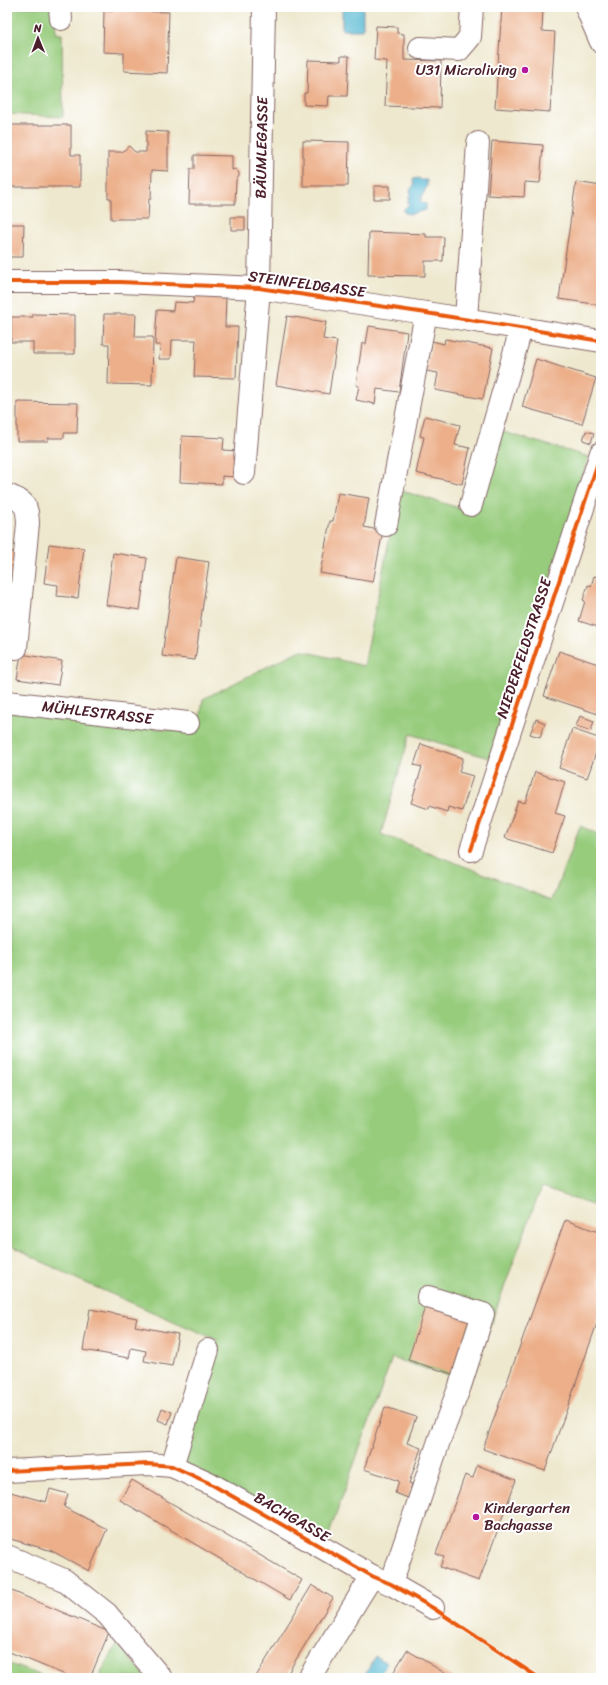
<svg xmlns="http://www.w3.org/2000/svg" width="608" height="1685" viewBox="0 0 608 1685" font-family="Sriracha,sans-serif">
  <style>
    .green { fill: #97cc7d; stroke: #707654 }
    .water { fill: #53b7d2; stroke: #4e6b7e }
    .building { fill: #ecaf89 }
    .lines { fill: none; stroke-linecap: round; stroke-linejoin: round }
    .minor-casing { stroke: #836564; stroke-width: 24 }
    .minor { stroke: #fff; stroke-width: 22 }
    .cycleway-casing { stroke: #fff; stroke-width: 6 }
    .cycleway { stroke: #e8590c; stroke-width: 4 }
    .poi-dot { fill: #b5179e; stroke: #fff; stroke-width: 1.5 }
    .labels { text-anchor: middle; dominant-baseline: central; stroke-width: 4; stroke-linejoin: round; paint-order: stroke }
    .poi-label { font-size: 15px; fill: #4a1f2b; stroke: #fff; text-anchor: end }
    .street-label { font-size: 15px; fill: #4a1f2b; stroke: #fff }
  </style>
  <rect width="100%" height="100%" fill="#fff"/>
  <filter id="ink" filterUnits="userSpaceOnUse"><feTurbulence type="fractalNoise" baseFrequency=".025" numOctaves="2"/><feDisplacementMap in="SourceGraphic" scale="8" xChannelSelector="R" yChannelSelector="G"/><feConvolveMatrix kernelMatrix="1 2 1 2 8 2 1 2 1" color-interpolation-filters="sRGB"/></filter>
  <filter id="wash" filterUnits="userSpaceOnUse"><feTurbulence type="fractalNoise" baseFrequency=".012" numOctaves="4" result="noise"/><feDisplacementMap in="SourceGraphic" scale="16" xChannelSelector="R" yChannelSelector="G"/><feGaussianBlur stdDeviation="0.9" result="paint"/><feColorMatrix in="noise" values="0 0 0 0 0 0 0 0 0 0 0 0 0 0 0 0 0 1.4 0 .05"/><feComposite in="paint" operator="in"/></filter>
  <g filter="url(#wash)">
    <rect width="100%" height="100%" fill="#eee8ce"/>
    <path class="green" d="M7,7H54L56,34H62L63,117L7,114Z
      M500,431L589,457L492,759L410,734L381,834L552,900L580,826L601,835V1208L541,1188L469,1382L392,1358L327,1540L180,1461L217,1340L70,1276L7,1243V708L81,720L198,733L203,699L300,650L364,666L399,490L476,513Z
      M117,1644L147,1678H98Z
      M7,1663L47,1678H7Z"/>
    <path class="water" d="M342,7H363V30H342Z
      M419,178L421,180H427V186L420,201L426,204V210L411,214L405,213L403,210L409,204L407,201L410,199L408,197L411,194L410,190L414,185L413,179Z
      M376,1656L387,1663L378,1678H363Z"/>
    <g id="blocks">
      <path class="building" d="M502,7L543,8L542,31L555,32L550,112L495,108Z
        M104,10L169,12L167,73L124,71V53L103,52Z
        M376,26L397,27V33L404,34V60L441,61L440,108L385,106L387,61L374,60Z
        M341,56H349L347,96H329L328,106L304,105V93H307L308,60L341,61Z
        M11,125H71V155H80V187H7V163H11Z
        M146,131L168,132V171L152,170L151,199H149L148,219H111V198H108V152H122L129,146L135,152H146Z
        M303,141L349,142L348,186H303Z
        M492,141L543,145L540,183L525,182L524,197L488,195Z
        M194,155L232,156V170L235,169L239,173V176L236,180L235,204H189L190,169H194Z
        M576,182L601,186V305L559,299Z
        M374,186H390V199H374Z
        M231,217H245V230H231Z
        M7,224H24L23,257H7Z
        M369,232L426,234V237H444L443,261H425V276L368,275Z
        M194,295L226,296L225,327H238L236,378L194,377L196,340H172L171,359H159L160,345H155L157,310L173,311L174,302L193,303Z
        M33,314L75,315V354H33V342H11V317H33Z
        M104,314H136L135,337H153L152,385L108,384L109,344H103Z
        M287,316L326,322L323,339L337,341L329,394L276,385Z
        M369,326L407,332L399,392L377,389L375,404L356,400L359,386L356,385L362,343L366,344Z
        M445,339L493,348L483,399L435,390L438,373L426,371L432,341L444,344Z
        M536,359L596,378L582,424L522,407Z
        M17,402L78,403L77,433H64V438H48V441H17Z
        M425,416L460,425L455,445L470,448L462,484L416,473L424,437L420,436Z
        M586,431L594,433L591,443L583,440Z
        M182,436L224,438L223,450L238,451L237,477L222,476V484L180,482Z
        M338,493L369,498L364,527L383,531L373,582L320,573L330,521H333Z
        M49,544L84,548L78,598L57,596L58,585L44,583Z
        M7,551L15,552L13,594H7Z
        M113,553L147,558L140,610L106,605Z
        M176,557L209,562L195,660L162,656Z
        M594,576L601,578V628L579,621L585,601L583,600L588,585L591,586Z
        M559,651L601,665V715L544,696Z
        M21,654L62,661L58,685L17,679Z
        M580,716L594,721L591,731L576,726Z
        M536,719L545,723L540,737L530,734Z
        M572,729L601,739L587,778L559,768Z
        M421,744L463,758L459,772L473,776L462,811L448,807L447,812L429,806V809L411,803L422,767L414,765Z
        M535,772L565,782L555,813L565,816L552,853L505,838L518,801L525,803Z
        M565,1220L601,1233V1312L545,1471L483,1449Z
        M426,1304L471,1319L452,1374L408,1360Z
        M90,1309L137,1318L135,1326L178,1334L172,1366L144,1361L146,1351L131,1348L129,1358L83,1350Z
        M385,1407L416,1417L407,1443L421,1448L409,1483L412,1484L408,1498L395,1493L399,1481L364,1469Z
        M162,1408L172,1412L168,1424L158,1420Z
        M477,1465L516,1480L479,1581L440,1567L444,1557L436,1554L465,1475L473,1478Z
        M132,1480L302,1580L290,1600L120,1500Z
        M50,1489L68,1494L64,1507L107,1529L89,1571L52,1551L7,1538V1491L46,1502Z
        M312,1585L333,1598L285,1678H255Z
        M12,1591L109,1632L90,1678H73L7,1651V1603Z
        M407,1650L453,1678H390Z"/>
    </g>
  </g>
  <g filter="url(#ink)">
    <use href="#blocks" fill-opacity="0" stroke="#836564" stroke-width="1"/>
    <g class="lines">
      <defs>
        <g id="minor">
          <path d="M60,7L61,19"/>
          <path d="M586,7L601,42"/>
          <path d="M420,48L459,50L470,37L472,7"/>
          <path d="M7,282H120L259,288L426,313L601,341"/>
          <path d="M466,319L478,143"/>
          <path id="s1" d="M244,473L259,288L264,7"/>
          <path d="M7,495C25,502 27,504 28,523L16,648"/>
          <path d="M471,505L521,329"/>
          <path d="M386,525L426,313"/>
          <path id="s2" d="M7,702L188,723"/>
          <path d="M471,850L601,453"/>
          <path d="M172,1466L208,1350"/>
          <path d="M7,1471L148,1464L172,1466L209,1483L372,1576L391,1584L433,1608"/>
          <path d="M7,1556L64,1580L107,1614L161,1678"/>
          <path d="M391,1584L440,1438L460,1386L483,1314L428,1297"/>
          <path d="M309,1678L372,1576"/>
        </g>
      </defs>
      <use href="#minor" class="minor-casing"/>
      <use href="#minor" class="minor"/>
      <defs>
        <path id="cycleway" d="M7,282H120L259,288L426,313L601,341
          M471,850L601,453
          M7,1471L148,1464L172,1466L209,1483L372,1576L391,1584L433,1608L539,1678"/>
      </defs>
      <use href="#cycleway" class="cycleway-casing"/>
      <use href="#cycleway" class="cycleway"/>
    </g>
  </g>
  <g class="poi-dot">
    <circle cx="525" cy="70" r="4"/>
    <circle cx="476" cy="1517" r="4"/>
  </g>
  <g class="labels">
    <g class="poi-label">
      <text x="517" y="70">U31 Microliving</text>
      <text x="484" y="1508" text-anchor="start">Kindergarten<tspan x="484" dy="17">Bachgasse</tspan></text>
    </g>
    <g class="street-label">
      <text stroke="none"><textPath href="#s1" startOffset="326">BÄUMLEGASSE</textPath></text>
      <text transform="translate(307 284) rotate(8)">STEINFELDGASSE</text>
      <text transform="translate(524 648) rotate(-72)">NIEDERFELDSTRASSE</text>
      <text stroke="none"><textPath href="#s2" startOffset="91">MÜHLESTRASSE</textPath></text>
      <text transform="translate(292 1517) rotate(30)">BACHGASSE</text>
    </g>
  </g>
  <rect width="608" height="1685" fill="none" stroke="#fff" stroke-width="24"/>
  <g transform="translate(38 38) rotate(359)" stroke="#ffffff" stroke-width="3" paint-order="stroke">
  <path d="M0-3L7 15L0 10L-7 15Z" fill="#4a1f2b"/>
  <text y="-6" font-size="11" font-weight="bold" text-anchor="middle" fill="#4a1f2b">N</text>
  </g>
</svg>
